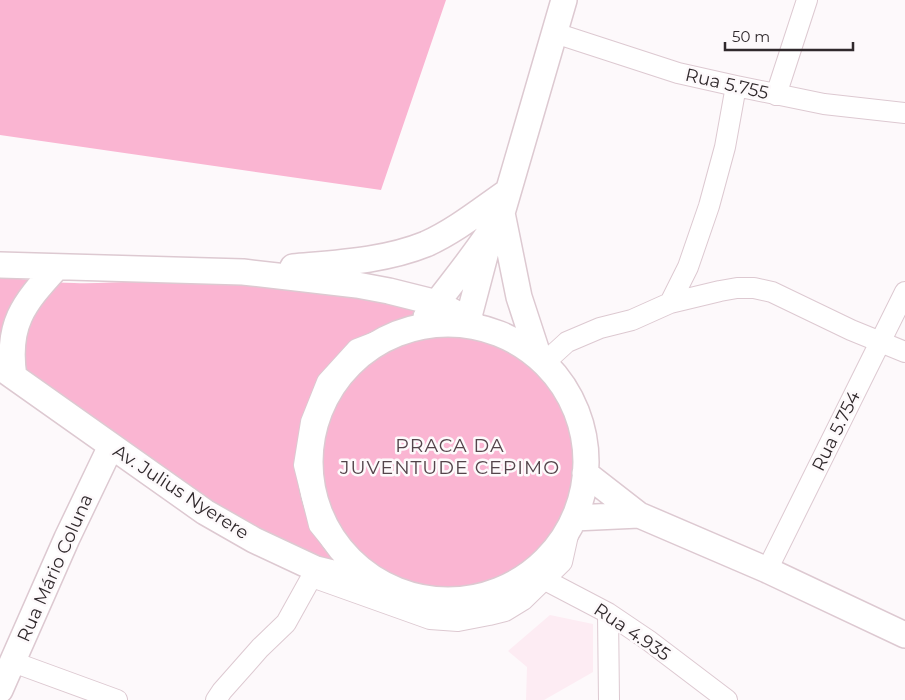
<svg xmlns="http://www.w3.org/2000/svg" width="905" height="700" viewBox="0 0 905 700" font-family="Montserrat,sans-serif">
  <style>
    .built { fill: #fdecf3 }
    .green { fill: #fab5d2 }
    .lines { fill: none; stroke-linecap: round; stroke-linejoin: round }
    .minor-casing { stroke: #ddc9d1; stroke-width: 22 }
    .major-casing { stroke: #ddc9d1; stroke-width: 28 }
    .minor { stroke: #fff; stroke-width: 20 }
    .major { stroke: #fff; stroke-width: 25 }
    .labels { text-anchor: middle; dominant-baseline: central; stroke-width: 5; stroke-linejoin: round; paint-order: stroke }
    .street-label { font-size: 18px; fill: #30292c; stroke: #fdf9fb }
    .neighbourhood-label { font-size: 19px; letter-spacing: 1px; fill: #54444b; stroke: #fdf9fb }
  </style>
  <rect width="100%" height="100%" fill="#fdf9fb"/>
  <path class="built" d="M550,615L593,624V672L544,700H526L527,667L508,651Z"/>
  <path class="green" d="M0,0H446L381,190L0,135Z
    M0,277C24,279 49,283 74,283C99,284 123,281 148,282C219,283 290,285 360,295C384,299 408,308 432,314C461,322 495,329 522,345C534,352 544,363 553,373C605,436 593,533 523,577C506,587 489,596 469,599C439,603 410,594 381,586C348,577 317,567 285,555L0,356Z"/>
  <g class="lines">
    <defs>
      <path id="minor" d="M555,33L678,73L736,86L824,104L905,113
        M776,95L807,0
        M670,303L688,267L709,206L725,147L736,86
        M544,363L567,342L600,328L632,320L670,303L720,291L737,288H754L772,292L851,330L905,352
        M337,545L336,546L319,525L304,465L311,422L327,382L357,349L388,337
        M535,569L545,580L608,613L648,640L727,700
        M767,570L905,292
        M315,578L430,619L458,621L489,615L505,611L523,600L562,562L570,526
        M608,613L609,700
        M13,662L117,700
        M216,700L222,691L260,648L286,623L316,569"/>
      <path id="major" d="M502,213L519,297L539,358
        M0,265L243,272L357,285L389,291L437,303L472,322
        M293,267C337,263 384,261 426,244C455,231 481,210 507,192
        M426,317C452,282 480,250 502,213L564,0
        M468,320L488,244
        M310 462a138 138 0 1 1 276 0a138 138 0 1 1-276 0Z
        M0,367L205,512L254,540L316,569L357,579L375,581
        M14,377C6,325 23,304 56,268
        M585,473L639,515L767,570L905,635
        M574,518L639,515
        M0,690L67,538L111,446"/>
    </defs>
    <use href="#minor" class="minor-casing"/>
    <use href="#major" class="major-casing"/>
    <use href="#minor" class="minor"/>
    <use href="#major" class="major"/>
  </g>
  <g class="labels">
    <g class="street-label">
      <text transform="translate(727 84) rotate(13)">Rua 5.755</text>
      <text transform="translate(836 431) rotate(-64)">Rua 5.754</text>
      <text transform="translate(181 492) rotate(33)">Av. Julius Nyerere</text>
      <text transform="translate(55 568) rotate(-66)">Rua Mário Coluna</text>
      <text transform="translate(632 632) rotate(34)">Rua 4.935</text>
    </g>
    <g class="neighbourhood-label">
      <text x="450" y="445">PRACA DA<tspan x="450" dy="22">JUVENTUDE CEPIMO</tspan></text>
    </g>
  </g>
  <path d="M725 42v8h128v-8" fill="none" stroke="#30292c" stroke-width="2.5"/>
  <text x="732" y="42" font-size="15" fill="#30292c" stroke="#fdf9fb" stroke-width="4" paint-order="stroke">50 m</text>
</svg>
